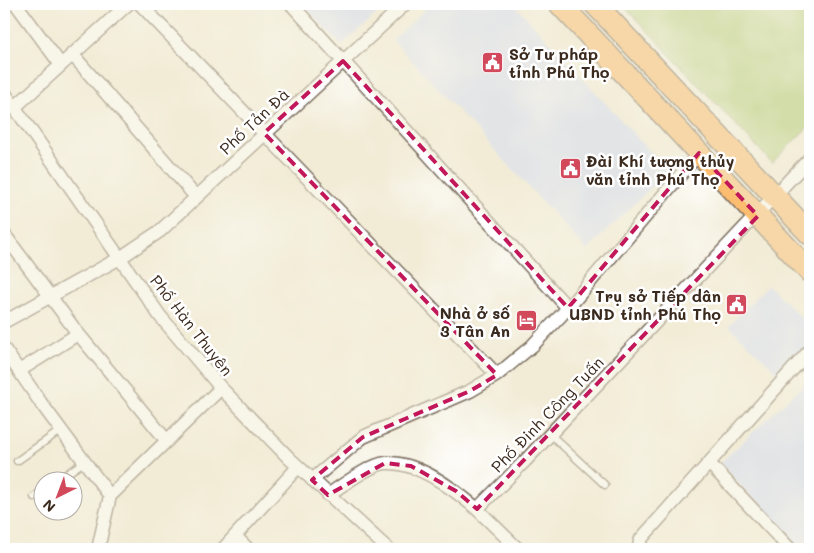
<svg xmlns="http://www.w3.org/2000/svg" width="814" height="553" viewBox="0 0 814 553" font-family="Mali,sans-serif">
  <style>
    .built { fill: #d0daf9 }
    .green { fill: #adca71; stroke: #747a48 }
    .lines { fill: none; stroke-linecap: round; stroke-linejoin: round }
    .service-casing { stroke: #7b6e5f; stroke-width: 9 }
    .minor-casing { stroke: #7b6e5f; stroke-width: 15 }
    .primary-casing { stroke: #7b6e5f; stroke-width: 24 }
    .service { stroke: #fff; stroke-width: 6 }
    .minor { stroke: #fff; stroke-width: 12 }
    .primary { stroke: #fcbd6f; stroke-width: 21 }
    .marked { fill: none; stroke: #c2185b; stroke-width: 4; stroke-dasharray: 10 6; stroke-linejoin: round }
    .labels { text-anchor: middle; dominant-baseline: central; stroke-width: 5; stroke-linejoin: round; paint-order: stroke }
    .poi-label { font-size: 16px; font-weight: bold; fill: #3b2a1e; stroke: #fff; text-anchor: start }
    .street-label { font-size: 16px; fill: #3b2a1e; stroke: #fff }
  </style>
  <rect width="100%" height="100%" fill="#fff"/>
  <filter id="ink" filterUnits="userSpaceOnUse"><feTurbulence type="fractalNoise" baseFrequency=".02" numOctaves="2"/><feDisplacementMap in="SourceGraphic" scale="10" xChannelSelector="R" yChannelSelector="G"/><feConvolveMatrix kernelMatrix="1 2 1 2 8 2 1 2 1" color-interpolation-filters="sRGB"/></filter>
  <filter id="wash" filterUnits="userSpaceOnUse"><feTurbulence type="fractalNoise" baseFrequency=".0096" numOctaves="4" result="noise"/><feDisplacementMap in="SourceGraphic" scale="20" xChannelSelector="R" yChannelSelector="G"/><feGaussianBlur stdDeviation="1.12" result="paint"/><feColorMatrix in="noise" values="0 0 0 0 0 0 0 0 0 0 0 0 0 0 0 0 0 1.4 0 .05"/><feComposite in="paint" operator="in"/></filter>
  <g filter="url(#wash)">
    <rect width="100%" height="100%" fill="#f2ecd7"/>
    <path class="built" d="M302,4H388L341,45Z
      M431,4H514L668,171L587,250L393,40Z
      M768,285L810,326V343L780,375L729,326Z
      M810,379V549H799L720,463Z"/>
    <path class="green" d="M622,4H810V125L772,163Z"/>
  </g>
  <g filter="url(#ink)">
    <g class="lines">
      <defs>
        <path id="service" d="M550,434L605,485
          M17,461L61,430
          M58,480L85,461
          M34,497L42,491"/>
        <path id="minor" d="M16,4L61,65
          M140,4L497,375
          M291,4L568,308
          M72,54L196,197
          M4,92L160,316L221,388L290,459L388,549
          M15,107L128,4
          M4,234L76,331L167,441
          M4,322L120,258L160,231L405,4
          M4,349L41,403L110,496L98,549
          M19,371L78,334
          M709,463L790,549
          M312,480L363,437L470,391L497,375L532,346L568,308L699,153
          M328,495C341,486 371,464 386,463C418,461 454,489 477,509L525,461L810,158
          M110,496L221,388
          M477,509L518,549
          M235,536L248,549
          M223,549L298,467
          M638,549L641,539L810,350"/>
        <path id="primary" d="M560,4L810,272
          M595,4L810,234"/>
      </defs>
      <use href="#service" class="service-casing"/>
      <use href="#minor" class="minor-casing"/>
      <use href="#primary" class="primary-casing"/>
      <use href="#service" class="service"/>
      <use href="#minor" class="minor"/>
      <use href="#primary" class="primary"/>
    </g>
  </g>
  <path d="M0 0H814V553H0ZM343,61L568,308L699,153L758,216L477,509L456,491L411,466L385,463L328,495L312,480L363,437L470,391L497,375L264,133Z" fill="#f2ecd7" fill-opacity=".55" fill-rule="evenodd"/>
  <path class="marked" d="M343,61L568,308L699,153L758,216L477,509L456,491L411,466L385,463L328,495L312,480L363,437L470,391L497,375L264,133Z"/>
  <defs>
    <symbol id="civic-square" viewBox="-11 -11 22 22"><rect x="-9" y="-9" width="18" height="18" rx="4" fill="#d1495b" stroke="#fff"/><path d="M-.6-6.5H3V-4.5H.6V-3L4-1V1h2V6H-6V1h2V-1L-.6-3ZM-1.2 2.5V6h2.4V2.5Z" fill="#fff"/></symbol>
    <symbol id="hotel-square" viewBox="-11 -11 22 22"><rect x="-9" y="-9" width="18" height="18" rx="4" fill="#d1495b" stroke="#fff"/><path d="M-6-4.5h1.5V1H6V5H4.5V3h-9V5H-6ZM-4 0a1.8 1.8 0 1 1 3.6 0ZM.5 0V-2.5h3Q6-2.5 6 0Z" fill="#fff"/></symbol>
  </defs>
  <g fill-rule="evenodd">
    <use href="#civic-square" x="480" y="50" width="25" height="25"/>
    <use href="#civic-square" x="558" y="156" width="25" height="25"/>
    <use href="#civic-square" x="724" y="292" width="25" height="25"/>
    <use href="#hotel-square" x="514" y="308" width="25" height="25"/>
  </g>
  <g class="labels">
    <g class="poi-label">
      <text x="509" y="53">Sở Tư pháp<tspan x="509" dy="18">tỉnh Phú Thọ</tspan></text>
      <text x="586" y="160">Đài Khí tượng thủy<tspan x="586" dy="18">văn tỉnh Phú Thọ</tspan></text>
      <text x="721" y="295" text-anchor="end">Trụ sở Tiếp dân<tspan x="721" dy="18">UBND tỉnh Phú Thọ</tspan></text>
      <text x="510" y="312" text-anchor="end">Nhà ở số<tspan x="510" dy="18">3 Tân An</tspan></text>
    </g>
    <g class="street-label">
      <text transform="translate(254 121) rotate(-43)">Phố Tản Đà</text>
      <text transform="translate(192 325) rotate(52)">Phố Hàn Thuyên</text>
      <text transform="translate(547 414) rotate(-46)">Phố Đinh Công Tuấn</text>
    </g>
  </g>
  <rect width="814" height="553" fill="none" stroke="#fff" stroke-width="20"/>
  <g transform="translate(58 496) rotate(222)"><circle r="24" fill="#ffffff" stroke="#b1aaa5"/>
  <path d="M0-4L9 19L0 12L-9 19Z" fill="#d1495b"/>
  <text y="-8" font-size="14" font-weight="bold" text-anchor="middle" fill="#3b2a1e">N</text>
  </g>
</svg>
